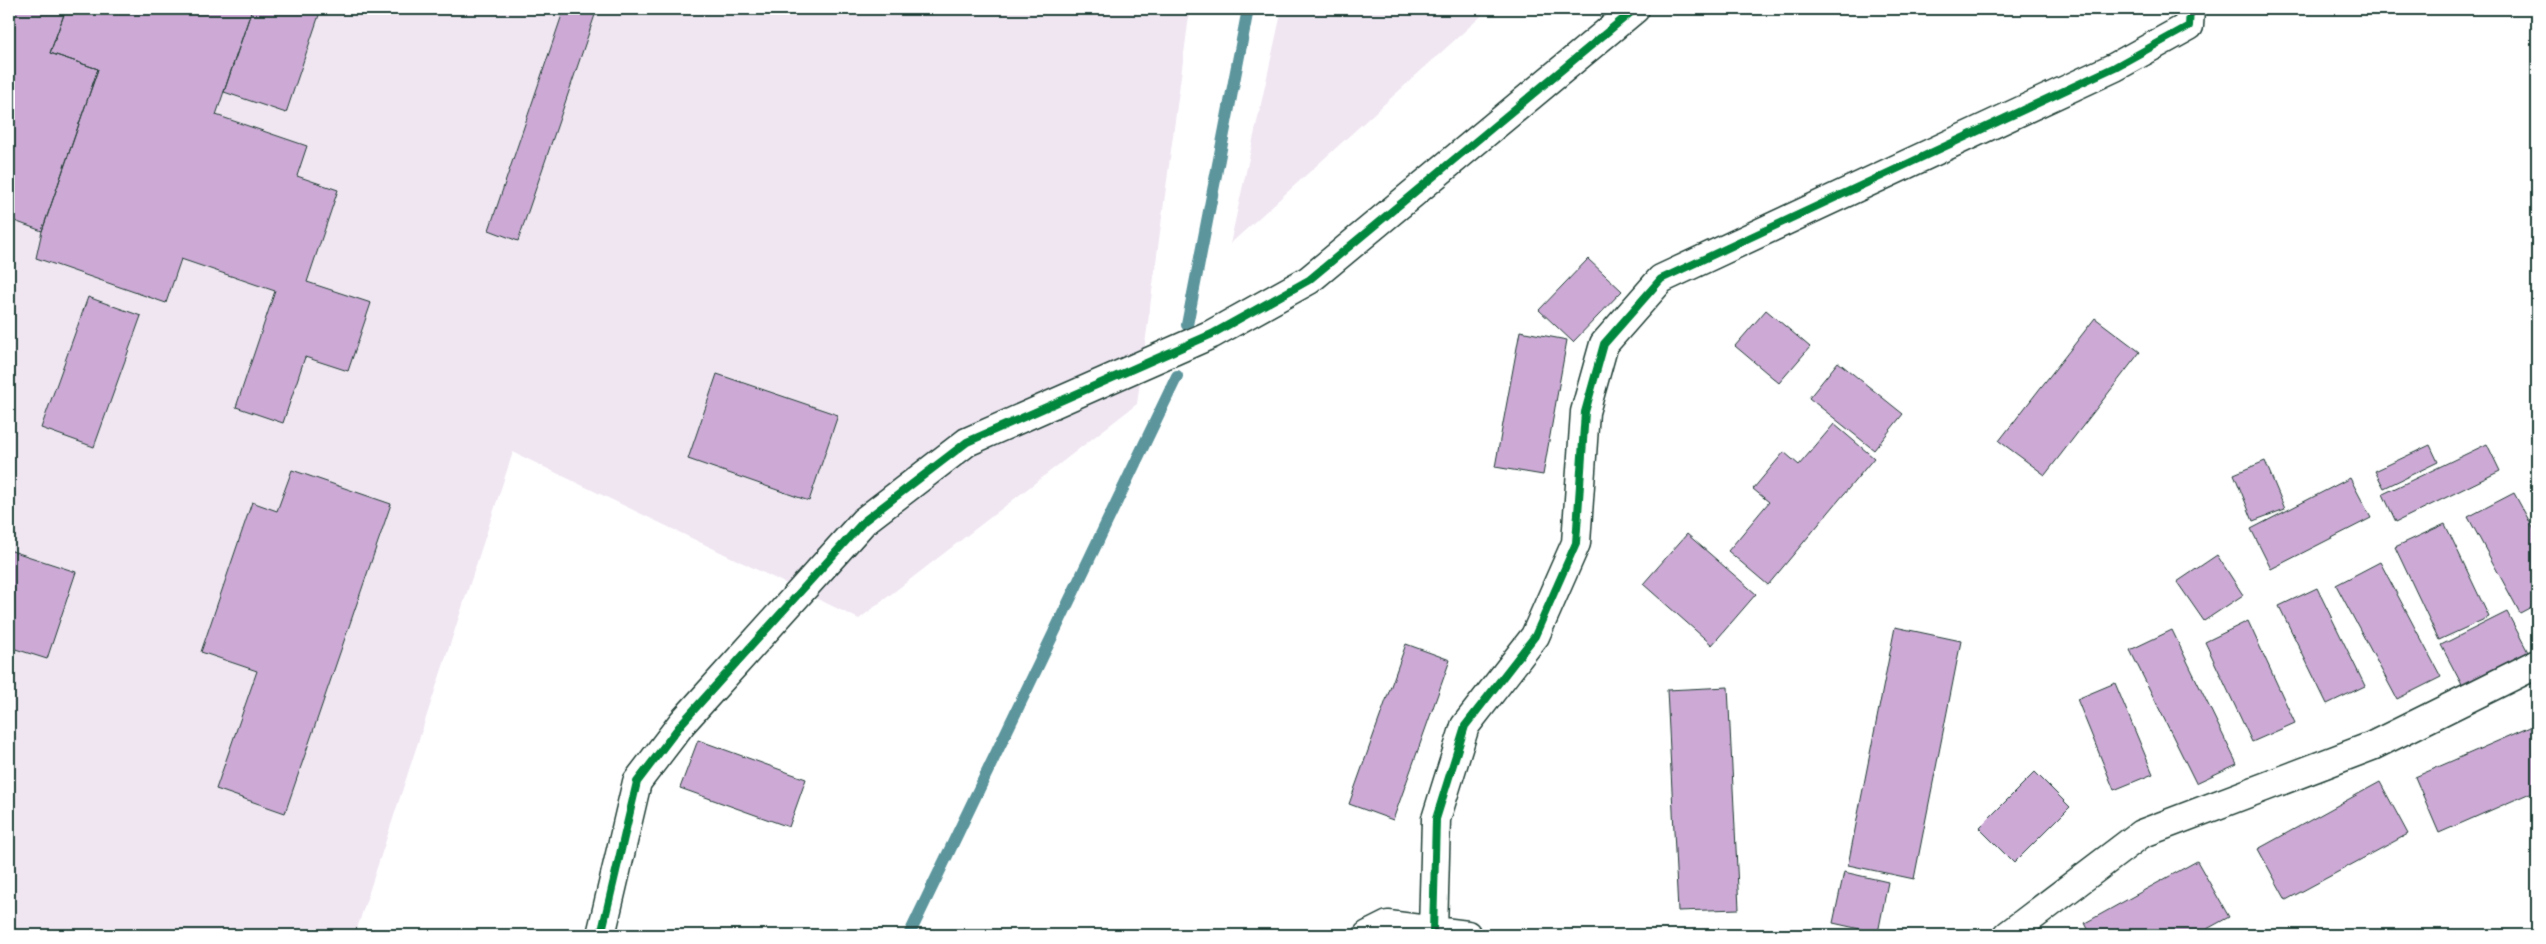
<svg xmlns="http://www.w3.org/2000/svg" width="2546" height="944" viewBox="0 0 2546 944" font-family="'Patrick Hand',sans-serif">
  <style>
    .built { fill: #f0e6f2 }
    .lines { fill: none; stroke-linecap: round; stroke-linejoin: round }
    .stream { stroke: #5b959c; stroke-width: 12 }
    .building { fill: #ccaad5; stroke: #1f3d34 }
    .street-casing { stroke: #1f3d34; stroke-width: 31 }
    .street { stroke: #fff; stroke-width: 28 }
    .cycleway-casing { stroke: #fff; stroke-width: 11 }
    .cycleway { stroke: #00873e; stroke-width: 8 }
  </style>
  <rect width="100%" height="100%" fill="#fff"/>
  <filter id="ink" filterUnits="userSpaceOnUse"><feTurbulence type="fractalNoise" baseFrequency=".02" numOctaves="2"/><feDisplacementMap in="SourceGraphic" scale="10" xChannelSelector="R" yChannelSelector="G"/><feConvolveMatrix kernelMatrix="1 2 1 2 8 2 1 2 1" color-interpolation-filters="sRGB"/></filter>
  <g filter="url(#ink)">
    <path class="built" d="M9,9H1190L1137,404L859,619L513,452L355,935H9Z
      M1282,9H1489L1230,244Z"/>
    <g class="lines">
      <path class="stream" d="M1187,325L1248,9
        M909,935L1177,376"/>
    </g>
    <path class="building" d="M9,9H66L50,53L98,69L42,231L9,219Z
      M66,9H252L216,115L307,146L297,176L338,190L307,282L371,303L348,371L305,357L283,423L236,407L275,291L181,259L166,303L36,258L42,231L98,69L50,53Z
      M252,9H321L286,113L224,92Z
      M564,9H597L518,241L489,230Z
      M1588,259L1622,291L1573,342L1539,310Z
      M88,297L141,316L94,447L41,428Z
      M1766,310L1810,347L1779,383L1735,346Z
      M2095,318L2140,352L2045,475L1999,441Z
      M1520,331L1567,340L1543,475L1495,467Z
      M1838,362L1903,414L1874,450L1809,398Z
      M717,374L838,415L809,501L688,459Z
      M1834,424L1874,458L1768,585L1728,551L1769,502L1753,489L1784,452L1799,465Z
      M2487,444L2500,471L2396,522L2383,494Z
      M2430,445L2438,462L2384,488L2375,471Z
      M2265,461L2285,509L2253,521L2234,474Z
      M292,470L391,504L285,813L216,789L257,671L201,652L252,502L277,511Z
      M2350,478L2371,518L2271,569L2251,529Z
      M2514,493L2537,535V604L2520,613L2468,517Z
      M2445,524L2489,617L2439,640L2395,547Z
      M1687,534L1756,594L1712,645L1643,584Z
      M9,550L76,572L47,659L9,647Z
      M2217,555L2243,595L2204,621L2177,582Z
      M2380,562L2441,677L2397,699L2336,585Z
      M2317,588L2365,686L2327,704L2279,606Z
      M2507,612L2528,652L2462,685L2441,645Z
      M2248,621L2295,723L2252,742L2205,642Z
      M1895,627L1961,641L1914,879L1848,865Z
      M2172,630L2237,764L2196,783L2130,650Z
      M1406,644L1450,660L1393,820L1349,804Z
      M2115,683L2153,774L2114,790L2077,699Z
      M1728,687L1739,909L1678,911L1667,690Z
      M2537,724V790L2439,833L2415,777Z
      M698,740L806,779L789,827L680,788Z
      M2035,772L2070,807L2014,863L1979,828Z
      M2380,782L2408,834L2286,900L2258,849Z
      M2197,861L2229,917L2196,935H2091L2085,923Z
      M1844,872L1888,882L1878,933L1833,923Z"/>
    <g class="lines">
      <defs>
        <path id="street" d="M1433,931L1436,819L1465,726L1535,636L1576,543L1585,412L1604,344L1661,279L2115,67L2189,26L2190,9
          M601,935L637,782L682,723L864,521L967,442L1212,334L1309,280L1635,9
          M1368,935L1388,925L1467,935
          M2008,935L2141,834L2372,746L2537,664"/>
      </defs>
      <use href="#street" class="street-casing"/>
      <use href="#street" class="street"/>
      <defs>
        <path id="cycleway" d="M1433,931L1436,819L1465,726L1535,636L1576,543L1585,412L1604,344L1661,279L2115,67L2189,26L2190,9
          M601,935L637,782L682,723L864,521L967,442L1212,334L1309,280L1635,9"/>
      </defs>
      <use href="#cycleway" class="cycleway-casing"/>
      <use href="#cycleway" class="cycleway"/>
    </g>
  </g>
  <rect width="2546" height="944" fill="none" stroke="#fff" stroke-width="30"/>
  <rect x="15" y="15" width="2516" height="914" fill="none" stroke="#1f3d34" stroke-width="2" filter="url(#ink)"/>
</svg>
